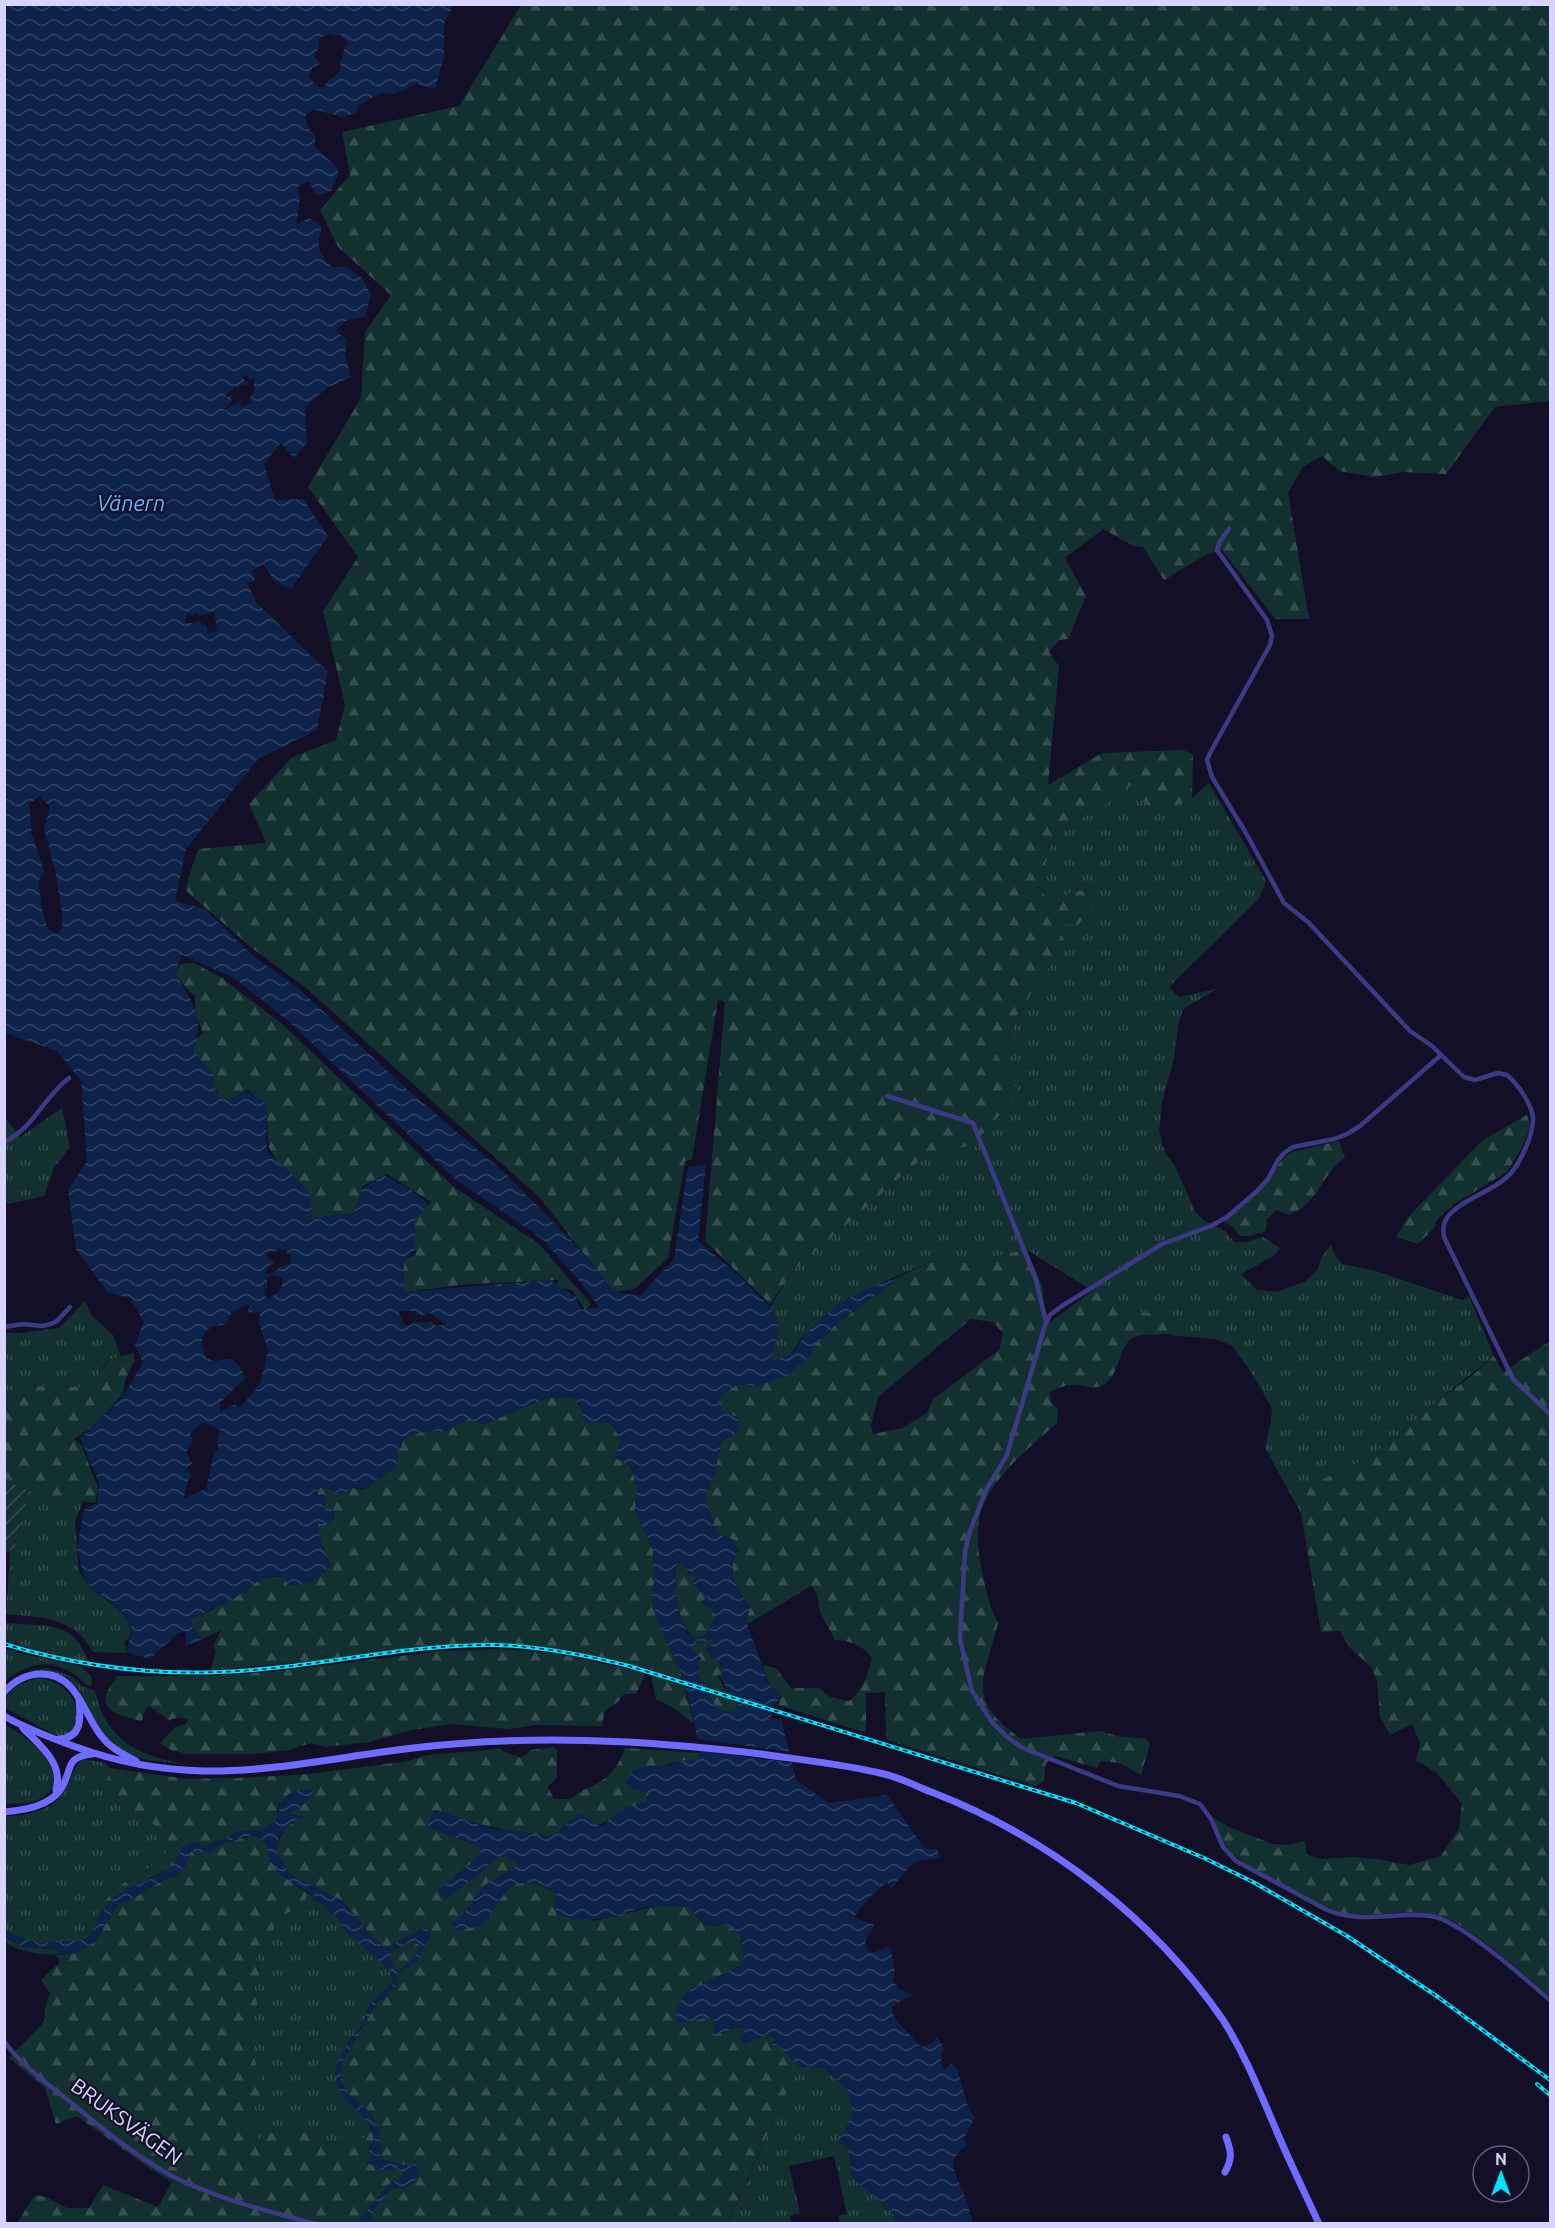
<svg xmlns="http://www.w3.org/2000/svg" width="1555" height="2228" viewBox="0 0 1555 2228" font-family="Ubuntu,sans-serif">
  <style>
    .grass { fill: url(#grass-tufts) }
    .forest { fill: url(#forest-firs); fill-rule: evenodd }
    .garden { fill: url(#garden-furrows) }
    .water { fill: url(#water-waves); fill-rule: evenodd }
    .pier { fill: #130f26 }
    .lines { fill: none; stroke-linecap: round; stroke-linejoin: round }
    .street { stroke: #3d3a85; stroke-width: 4.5 }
    .secondary { stroke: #6f6bff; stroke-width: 7 }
    .rail-casing { stroke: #00e5ff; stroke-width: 4 }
    .rail { stroke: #130f26; stroke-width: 1.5; stroke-dasharray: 4.5; stroke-linecap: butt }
    .labels { text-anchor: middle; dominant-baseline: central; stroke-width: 4.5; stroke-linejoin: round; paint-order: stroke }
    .street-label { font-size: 21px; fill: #d9d4ff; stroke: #130f26 }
    .water-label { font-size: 22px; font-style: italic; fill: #62b6ff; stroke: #130f26 }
  </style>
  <defs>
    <pattern id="grass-tufts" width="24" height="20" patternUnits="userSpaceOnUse" patternTransform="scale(1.5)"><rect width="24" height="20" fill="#12302f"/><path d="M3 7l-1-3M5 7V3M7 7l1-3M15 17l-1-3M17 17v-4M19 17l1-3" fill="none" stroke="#344d4e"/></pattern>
    <pattern id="forest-firs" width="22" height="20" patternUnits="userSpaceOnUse" patternTransform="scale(1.5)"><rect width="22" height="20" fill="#12302f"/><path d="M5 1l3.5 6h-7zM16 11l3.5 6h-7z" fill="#344d4e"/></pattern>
    <pattern id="garden-furrows" width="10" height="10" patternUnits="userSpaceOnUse" patternTransform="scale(1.5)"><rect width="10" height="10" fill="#12302f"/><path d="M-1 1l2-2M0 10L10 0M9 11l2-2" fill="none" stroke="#344d4e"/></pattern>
    <pattern id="water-waves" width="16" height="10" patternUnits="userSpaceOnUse" patternTransform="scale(1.5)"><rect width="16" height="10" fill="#0c2248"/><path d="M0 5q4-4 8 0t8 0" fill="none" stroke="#2f4163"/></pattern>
  </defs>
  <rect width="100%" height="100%" fill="#130f26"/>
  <path class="grass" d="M1209,783L1266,881L1259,899L1169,987L1179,997L1217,989L1183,1009L1178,1025L1174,1059L1162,1102L1159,1131L1165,1153L1175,1166L1195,1211L1203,1220L1225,1231L1234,1242H1246L1263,1237L1280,1248L1274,1256L1241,1274L1257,1290L1277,1292L1306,1281L1318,1269L1321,1258L1331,1245L1336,1257L1343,1264L1376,1271L1462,1300L1469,1296L1494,1356L1431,1406L1392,1441L1352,1466L1309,1485L1301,1513L1265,1448L1272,1415L1271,1406L1249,1369L1232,1346L1216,1339L1168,1335L1175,1332L1167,1316L1141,1312L1101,1296L1027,1250L1008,1253L981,1262L928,1263L883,1282L802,1337L790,1355L774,1361L771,1358C776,1336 783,1330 769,1309L792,1272L920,1160L974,1144L994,1052L1011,1037L1015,1018L1065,943L1057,929L1094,905L1096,886L1049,900L1038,886L1056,830L1093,812L1131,785L1144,803L1192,798Z
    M62,1108L70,1147L54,1168L44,1196L8,1204L4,1196V1116L20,1137Z
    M85,1301L91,1315L113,1335L121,1356C102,1360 100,1371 94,1387L19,1386L5,1403V1333H20L59,1328Z
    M5,1478L30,1488L40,1502L62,1496L83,1502L75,1522L79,1572L91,1588L118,1609L125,1617L131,1630L129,1638L124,1642L126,1647L125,1653L93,1652C73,1616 42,1618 6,1614L10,1553L5,1552L4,1550H14L29,1491L5,1480Z
    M5,1623C23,1625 55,1623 70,1634C80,1641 84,1652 89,1662L32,1649L5,1640Z
    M5,1648L23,1654L81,1666L91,1676L92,1683L90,1686L87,1685C61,1659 33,1658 5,1681Z
    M46,1668L71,1676L82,1686L95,1691C107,1742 139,1757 188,1764C162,1761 132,1762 112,1744C107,1740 104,1734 101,1729C77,1692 81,1669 28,1671Z
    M38,1678C87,1682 88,1747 53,1734L5,1708C4,1690 22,1682 38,1678Z
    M4,1724C27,1738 54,1755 55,1784C43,1804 26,1804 5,1804Z
    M84,1759L105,1763L110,1768L104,1791L125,1808L153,1824L173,1846L148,1869L122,1884L94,1919L93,1932L86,1939C59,1943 26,1947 5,1929V1817C33,1813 55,1813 69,1782C74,1772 74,1766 84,1759Z
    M308,1893L336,1916L344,1928L389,1969L393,1983L371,2003L363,2023L348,2043L347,2101C359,2110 367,2116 371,2131L360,2142L322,2143L296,2127L275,2131L259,2140L246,2124L248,2116L260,2099L247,2023L258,2007L254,1988L260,1972L255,1956L271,1940L276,1917L302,1908Z
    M4,1936L21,1946L56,1950L60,1954C44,1956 17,1952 5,1942Z
    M798,2066L825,2068L849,2092L853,2116L838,2142L849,2149L852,2177L894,2215L896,2223H840L838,2216L847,2214L834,2156L789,2166L800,2213L790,2216L791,2223L728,2224Z"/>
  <path class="forest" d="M521,5H1550V401L1495,407L1446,474L1403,472L1375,477L1339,471L1322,456L1303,467L1288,492L1309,619H1275L1222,550L1207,554L1164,580L1143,547L1134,546L1103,529L1065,558L1086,596L1068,639L1059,640L1049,652L1059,666L1048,785L1102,753L1182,750L1193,754L1192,798L1162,812L1144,803L1131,785L1093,812L1056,830L1038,887L1049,900L1096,886L1094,906L1078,925L1065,924L1057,929L1066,942L1015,1018L1011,1036L995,1052L1019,1092L974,1144L920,1160L792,1272L770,1304L705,1241L725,1002L718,1000L692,1159L685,1161L668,1258L635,1289L614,1292L539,1197L306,988L252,948L185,890L198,849L266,843L249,804L291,758L336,740L345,705L323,611L358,557L308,487L361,398L365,332L391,295L338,247L320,210L350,175L342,132L459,106Z
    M194,963L222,978L282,1024L454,1187L539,1244L591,1304L585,1310L572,1290L557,1287L558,1280L471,1284L404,1292V1260L416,1254L411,1222L431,1202L387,1174L363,1186L354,1213L312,1218L269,1148L266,1108L248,1089L230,1100L216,1096L218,1091L212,1089L213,1074L196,1063L190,1045L203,1033L195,1014V996L189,991L175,974L180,964Z
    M1527,1115L1530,1124L1528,1133L1520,1151L1507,1172L1454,1204L1436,1221L1435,1227L1418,1244L1396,1237L1408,1217L1483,1140Z
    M1339,1141L1345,1157C1326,1171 1322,1190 1305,1205C1301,1210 1294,1212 1289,1215L1277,1210L1267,1219L1266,1231L1250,1236H1240L1232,1226L1222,1221L1260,1191L1284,1157L1292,1152Z
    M1027,1250L1043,1288L1044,1310L1050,1322L1092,1291L1140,1312L1167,1315L1175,1332C1161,1338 1142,1330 1130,1340C1117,1352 1120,1375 1104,1384C1093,1391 1087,1386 1077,1385C1067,1384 1059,1388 1050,1392L1051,1402L1058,1410L1057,1423C1028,1449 980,1486 978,1528C977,1542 979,1557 982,1570C986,1591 988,1603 998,1623C984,1681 964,1698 1021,1739L1100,1731L1120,1737L1145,1738L1150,1744L1141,1775L1120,1763L1101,1761L1097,1768L1055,1756L1046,1763L1044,1781L1036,1786L890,1741L886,1739L885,1692L866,1693V1733L778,1705L781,1693L770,1688L763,1665L776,1668L791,1688H819L830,1697L849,1701C864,1689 867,1675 872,1658C864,1646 849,1640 835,1640C831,1631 824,1622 821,1613C816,1603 821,1594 811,1586L748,1624L746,1621L750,1607C738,1589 725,1572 738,1551L734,1540L717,1533L704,1496L713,1479L722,1441L730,1436L718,1399L737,1384L758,1386L808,1358L815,1344L824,1338L836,1324L892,1283V1280L928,1263L981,1262L1008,1253ZM971,1319L993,1322L1003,1333L999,1350L933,1399L927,1413L903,1428L873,1434L871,1425L878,1397Z
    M1550,1341V1996C1525,1976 1469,1924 1440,1916C1411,1908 1379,1917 1349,1914C1328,1913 1243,1866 1229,1850C1221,1840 1217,1830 1214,1818L1229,1827L1272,1844L1288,1845L1305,1841L1307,1855L1322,1859L1352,1857L1377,1859L1409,1865L1441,1856L1459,1828L1462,1804L1436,1772L1416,1761L1420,1743L1412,1724L1390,1735L1380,1717L1377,1681L1371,1667L1350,1648L1340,1631L1321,1632L1301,1513L1309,1485L1352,1466L1392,1441L1431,1406L1474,1374L1494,1356L1503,1372Z
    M133,1353L135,1360L126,1378L123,1394L94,1426L74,1439L82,1446L98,1488L95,1503L78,1501L62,1496L40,1502L30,1488L5,1478V1403L19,1386L94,1387C103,1362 107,1359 133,1353Z
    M547,1398H573L581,1405L583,1418L611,1422L621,1441L637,1486L635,1510L653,1550L655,1580L651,1594L656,1617L683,1679C628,1662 572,1648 514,1644C459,1640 405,1650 351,1657C304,1662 258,1666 211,1670L216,1650L213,1646L221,1630L201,1640C198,1635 190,1622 190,1618L201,1615L212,1610L217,1604L231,1601L242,1592L244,1595C253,1580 268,1576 285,1577L287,1585C297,1584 309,1584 317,1578C323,1574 325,1568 331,1563L323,1553L324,1548L318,1536V1524L334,1518L333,1510L324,1509L325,1496L321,1494L319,1496L316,1490L323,1487L332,1489L334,1493L348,1487L364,1490L397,1465L398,1455L395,1451C400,1436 426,1427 441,1433L470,1418L481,1424L487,1423Z
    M680,1562L685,1566L689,1575L696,1577L694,1581L704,1592L716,1616L710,1629L704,1636H698L699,1643L712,1638L713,1642L708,1646C714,1656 722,1662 723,1674L718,1676L726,1691L734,1694L739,1705L733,1712C713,1712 711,1700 705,1683L702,1681L697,1671L699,1666L696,1662L701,1659L692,1648L695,1642C676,1618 674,1592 676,1563Z
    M501,1649L554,1653L646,1673L636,1694H624L619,1701L605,1711L602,1726L536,1725L508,1729L451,1724L412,1730L369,1742L325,1747L311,1743L289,1750L253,1754H188L171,1750L160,1743L175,1727L186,1724L188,1720L181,1717L169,1720L149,1706L145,1710L142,1721C129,1718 97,1712 107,1692C110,1686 114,1682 117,1676H211L279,1671L441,1651Z
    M651,1675L684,1686L694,1724L672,1707L656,1699Z
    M554,1747L557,1750V1777L548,1787L554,1799C578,1800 570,1796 588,1788C609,1778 617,1770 625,1748L700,1753L699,1760C693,1761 685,1760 679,1761C666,1764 667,1768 650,1766L630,1787L649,1793L647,1801C639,1804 601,1826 597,1825C591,1824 586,1818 581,1814C570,1820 562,1832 551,1835C547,1836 542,1834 537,1834C501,1832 468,1821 434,1810L427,1827L480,1847L481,1852L477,1859L438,1890L446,1899L503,1854L519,1865L486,1884L459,1920L483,1925L506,1891C531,1865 572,1906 593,1921L661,1905L690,1907C700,1925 706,1928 726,1924L740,1934L743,1953L742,1965L686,1992L688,2023L700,2018H713L714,2027L726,2033L735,2027L747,2029L760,2036L767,2034L774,2038L798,2066L728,2223H367L372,2220L373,2211L392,2188L411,2186L408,2166L380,2159L381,2146L370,2112L348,2093L341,2081L342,2062L377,2003L397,1984L396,1974C420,1959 422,1957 425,1928L385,1948L374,1939L343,1901L291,1875L277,1854C279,1834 284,1826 303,1817L289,1814L279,1803L276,1821L262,1830L238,1832L205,1847L195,1842L169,1868L118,1895L102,1911L93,1932L94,1919L102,1904L122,1884L148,1869L173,1846L153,1824L125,1808L104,1791L110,1768L187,1779L237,1778L309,1774L408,1761L428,1755L498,1749L521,1758L531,1750Z
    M254,1835L266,1844C272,1870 286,1880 308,1893L302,1908L276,1917L271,1940L255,1956L260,1972L254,1988L258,2007L247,2023L252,2051L262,2081L260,2099L248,2116L246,2124L259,2139L275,2131L296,2127L322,2143L360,2142L371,2131L373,2133V2143L368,2149L374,2153L367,2163L396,2168L404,2172L398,2180L389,2184L361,2218L359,2223H17L35,2195L46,2197L67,2208H89L103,2185L158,2207L172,2182L149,2168L77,2116L56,2124L45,2088L9,2058L44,2022L45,2008L50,1993L41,1980L60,1962L56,1955L75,1953L95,1942L119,1903L134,1898L163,1880L178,1875L185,1866L192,1850L211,1852L221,1844Z
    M413,1942L420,1945C416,1957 407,1966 396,1971L390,1956L400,1946Z"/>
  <path class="garden" d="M5,1480L29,1491L14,1550H5Z"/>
  <path class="water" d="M5,5H453L444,24V57L435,89L416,84L394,94L380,93L358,106L356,113L342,117L313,109L305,116L308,127L315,136V147L338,168V176L331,191L317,196L308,181L298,187L300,199L296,225L309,218L322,227C316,246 318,253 332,267H347L362,278L371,295L365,317L345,321L336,331L347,340L345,354L351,377L327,388L305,407L307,443L294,458L281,443L264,464L275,500L303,499L328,536L291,589L274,580L263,564L252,571L255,581L247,582L255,601L328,672L317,730L258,759L186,849L175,901L205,909L252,955L298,988L408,1090L507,1175L575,1244L614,1292L640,1296L674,1259L688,1167L706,1164L698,1241C716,1256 772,1301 777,1321C780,1333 774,1347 771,1358L773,1361L793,1353C812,1318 854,1290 892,1280V1283L836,1324L824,1338L815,1344L808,1358L788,1375L758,1386L737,1384L718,1399L724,1412L738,1417L739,1432L722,1441L713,1479L704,1496L717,1533L734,1540L739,1551C724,1572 738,1589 750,1607L746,1621L770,1687L781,1693L778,1701L770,1708L772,1719H781L796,1780L829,1803L887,1795L925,1849H937L940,1857C933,1861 929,1858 922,1860C908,1863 899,1880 891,1890L887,1882L866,1901L854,1917L874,1925L865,1941L868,1952H876L890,1946L895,1971L893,1981L899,1989L913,1995L891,2007L895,2019L921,2047L931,2044L937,2037L944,2048L941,2055L942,2068L946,2070L950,2064L957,2068L968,2107L975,2117L964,2139L967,2146C942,2160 958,2178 965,2196C968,2205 970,2214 973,2223H896L894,2215L852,2177L849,2149L838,2142L853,2116L849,2092L825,2068L798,2066L778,2045H772L774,2038L767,2034L745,2044L740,2040L746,2029L735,2027L726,2033L713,2035L714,2027L713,2018C699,2018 689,2023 676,2023L677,2008L686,1992L742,1965L743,1953L740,1935L726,1924C706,1928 700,1925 690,1907C681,1906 671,1905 662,1905C625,1908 595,1930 557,1914L554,1903L557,1895C545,1882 519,1878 506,1891L483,1925L456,1931L450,1921L459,1920L486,1884L518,1865L503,1854L447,1899L438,1890L477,1859L481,1852L480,1847L427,1827L434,1810L493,1829L550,1835L562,1830L569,1821L581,1814L597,1825H603L622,1809L646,1801L649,1793L630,1787L626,1782L634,1770L650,1766H669L678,1761L699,1760L700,1753L693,1716L683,1679L656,1617L651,1594L655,1580L653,1550L635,1510L637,1486L631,1467L614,1457L621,1441L611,1422L587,1424C581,1415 582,1406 573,1398H547L487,1423L481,1424L470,1418L441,1433C427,1428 416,1435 403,1439L401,1448H396L395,1452L398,1455L397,1465L364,1490L362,1488L348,1487L346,1493L335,1494C330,1488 324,1484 316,1490L319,1496L321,1494L325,1495L326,1501L323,1506L324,1509H331L334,1514L330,1524H318C318,1536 324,1544 323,1553L331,1563V1568H326L327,1571C317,1579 302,1588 287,1585L285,1577C269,1575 252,1580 244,1595L241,1592L231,1601L220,1606L217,1604C209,1612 201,1614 190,1618C190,1623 198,1635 201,1640L186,1645V1632L178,1633L150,1659L126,1652L132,1629L121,1611L85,1582L77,1548L84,1510L97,1503L99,1483L80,1438L121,1399L143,1363L135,1344L144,1322L130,1298L108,1293L76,1249L68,1190L87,1161L81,1081L57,1051L5,1033ZM328,34L336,36L339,34L348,42C343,48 344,55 340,62L341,69L333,78H330L324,87L319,88L309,77L312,68L320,64L314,56L320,44L317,43L319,39ZM245,374L251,380L254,379V390L249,400H251L252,403L242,407L240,403L243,399L223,411L231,401L232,395L227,397L226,395L236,386L237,388L243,384L247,385L249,381L245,382L243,377ZM197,612L199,616L214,612L217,628L215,633L210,631L207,634V627L197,620L196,623H185L187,615H194ZM40,796L50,807L44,829L56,875L62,912V928L56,934L48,929L43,914L38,882L44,871L32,834L29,804ZM182,955L234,978L287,1020L455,1179L542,1239L578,1279L599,1307L581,1310L576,1297L550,1280L404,1292V1260L415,1250V1219L429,1205L413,1191L384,1175L362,1189L354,1213L312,1218L311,1196L302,1184L267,1152L266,1102L246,1091L230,1100L216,1096L217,1091L212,1084L214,1074L193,1052C206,1020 192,1000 175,974ZM280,1247L281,1250H286V1253L290,1254L291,1263L280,1267L273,1273L265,1274L268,1266L274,1263L272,1259L268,1260V1253L271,1251L277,1252ZM272,1275L282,1278V1288L269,1299L265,1296L264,1288L267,1289V1277ZM246,1304L250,1306L248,1309L249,1313L258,1311L260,1313L259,1323L268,1351L260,1384L241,1407L234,1405L221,1412L220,1403L245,1378C240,1363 231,1354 215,1362L207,1358C201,1347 198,1335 212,1327C217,1325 221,1326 226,1324L230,1315ZM401,1311H416L415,1313L424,1317L423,1315L430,1313L446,1324L437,1326L430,1321L428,1323L414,1322L408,1326L403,1324L399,1312ZM206,1423L220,1430L217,1443L219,1450L214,1452L206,1489L184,1498L188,1480L192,1476L186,1470L192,1463L186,1452L193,1440L190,1436L191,1432L201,1424ZM680,1562L685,1566L689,1576L696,1577L694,1583L699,1592H704L707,1597L702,1601V1604L713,1610L716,1616L710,1629L704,1636H698L699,1644L712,1638L713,1642L706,1649L711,1658H715L721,1663L723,1673L718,1675L725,1685L726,1691L734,1694L739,1704L733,1712C714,1712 711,1699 705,1683L702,1681L697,1671L699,1666L697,1662L702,1659L692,1648L696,1643L695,1636L688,1634C676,1610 674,1589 676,1563Z
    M312,1789L314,1795L302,1806L289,1814L304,1817L293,1822L279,1836L277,1854L291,1875L343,1901L374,1939L385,1948L425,1928L431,1934L417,1961L396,1974L397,1984L377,2003L342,2063L341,2081L348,2093L370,2112L379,2128L381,2146L380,2159L408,2166L416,2164L419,2175L411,2186L392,2188L373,2211L372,2220L367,2223H359L361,2218L389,2184L398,2180L404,2172L396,2168L386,2171L367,2163L374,2154L370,2152L367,2156C368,2149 375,2142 373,2134C367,2112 347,2107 338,2087C328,2063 351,2042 362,2024C366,2017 367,2008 372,2002C377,1995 386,1989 393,1984L389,1969L349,1935L336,1916L309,1893L280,1875L270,1861L266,1844L258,1838L253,1835L235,1839L221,1844L211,1852L192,1851L185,1866L178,1875L163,1880L134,1898L119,1903L95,1942L75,1953L60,1954L56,1950L21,1946L5,1936V1929C26,1947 59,1943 86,1939C100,1925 101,1906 119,1894C141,1880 173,1876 182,1848L195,1842L205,1847L238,1832L262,1830L276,1821C281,1796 287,1790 312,1789ZM412,1942L420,1945C416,1957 407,1966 396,1971L390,1956L400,1946Z"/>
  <path class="pier" d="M696,1739L792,1752L795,1763L696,1750Z"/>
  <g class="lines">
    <path class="street" d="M1229,529L1220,541L1217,550L1267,620L1272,636L1270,645L1210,753L1207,760L1212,777L1246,833L1284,903L1308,922L1410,1031L1432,1046L1464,1077L1475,1080L1498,1073L1507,1075C1518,1084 1532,1105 1533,1118C1534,1134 1519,1167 1507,1177C1491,1192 1463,1199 1449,1215C1443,1222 1443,1229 1444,1237L1513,1379L1550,1414
      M1441,1055L1360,1126L1347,1134L1334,1139L1293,1147L1284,1153L1278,1160L1268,1179L1257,1191L1227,1217L1211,1226L1162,1244L1062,1306L1050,1315L1045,1325L1007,1455L986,1490L969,1534L965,1552L960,1639L972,1691L992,1722L1007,1737L1023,1748L1118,1786L1179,1796L1200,1804L1211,1819L1223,1847L1236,1861L1327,1910C1365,1925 1393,1911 1431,1916C1460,1920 1525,1979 1550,2000
      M887,1096L973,1123L1036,1280L1046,1322
      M4,1142C35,1127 42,1099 69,1078
      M4,1327L23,1324L42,1326L51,1324L57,1321L70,1307
      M4,2041C21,2065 45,2082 68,2100C100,2127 135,2156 172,2176C217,2199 267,2211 316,2224"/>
    <path class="secondary" d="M4,1692C14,1681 25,1674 41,1674C78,1674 83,1714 102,1737C111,1749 123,1754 136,1761
      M4,1716C27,1729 51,1738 76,1747C117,1762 160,1770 204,1771C274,1772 344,1756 413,1748C529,1734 645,1740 761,1754C801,1760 844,1764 884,1774C901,1778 918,1787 934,1793C1049,1838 1153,1918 1223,2020C1246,2056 1260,2093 1277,2132C1290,2163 1305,2193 1319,2224
      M23,1728C40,1746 64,1763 56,1790
      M59,1739C82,1738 81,1718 79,1700
      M4,1812C23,1810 49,1807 61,1789C73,1770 64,1757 92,1754
      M1225,2172C1233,2158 1231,2151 1226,2137"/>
    <defs>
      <path id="rail" d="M4,1644C74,1665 146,1675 219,1672C311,1669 402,1644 495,1645C540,1646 585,1655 629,1666L1076,1803L1204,1858L1253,1882L1347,1936L1438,1997L1550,2080
        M1537,2084L1550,2095"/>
    </defs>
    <use href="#rail" class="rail-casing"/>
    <use href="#rail" class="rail"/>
  </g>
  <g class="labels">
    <g class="street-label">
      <text transform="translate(127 2121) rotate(36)">BRUKSVÄGEN</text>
    </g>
    <g class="water-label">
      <text x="131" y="502">Vänern</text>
    </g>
  </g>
  <rect width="1555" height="2228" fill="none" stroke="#d9d4ff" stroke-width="12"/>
  <g transform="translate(1501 2174)"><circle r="28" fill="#130f26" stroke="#625e7d" stroke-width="1.5"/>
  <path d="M0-4.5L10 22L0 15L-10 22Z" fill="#00e5ff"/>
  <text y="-9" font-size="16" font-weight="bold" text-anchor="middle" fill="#d9d4ff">N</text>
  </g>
</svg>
